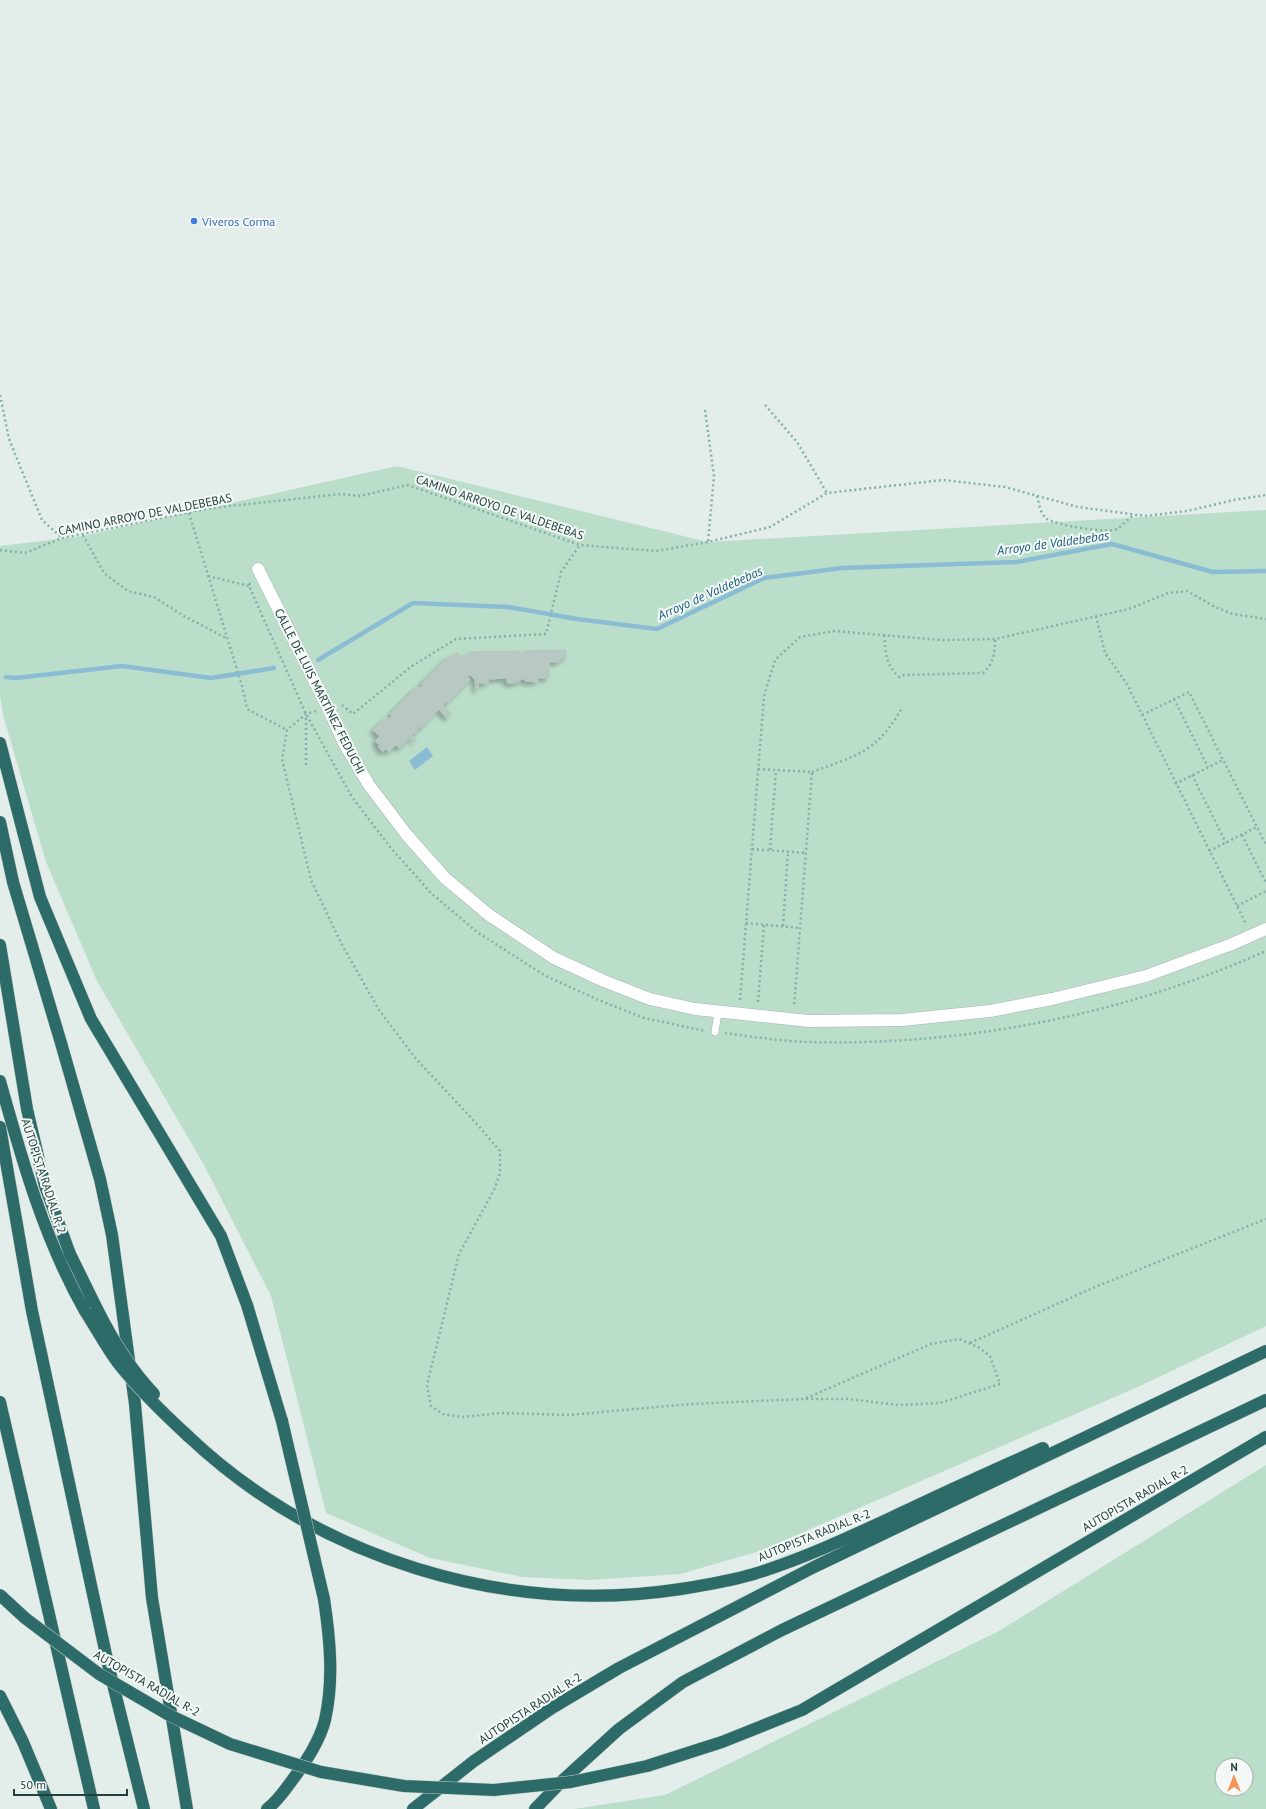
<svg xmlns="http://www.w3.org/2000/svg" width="1266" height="1809" viewBox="0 0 1266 1809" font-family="'PT Sans',sans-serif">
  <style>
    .green { fill: #bbdeca; fill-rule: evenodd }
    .water { fill: #8abdd3 }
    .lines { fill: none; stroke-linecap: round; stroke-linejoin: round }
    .stream { stroke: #8abdd3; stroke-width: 4.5 }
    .building { fill: #b8c8c3; stroke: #b5c7c2; filter: url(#shadow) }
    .lane-casing { stroke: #a5b5b2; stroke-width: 8 }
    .street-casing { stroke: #a5b5b2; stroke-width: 13 }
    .highway-casing { stroke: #c1c9c8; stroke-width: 13 }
    .path { stroke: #83b1a9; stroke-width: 2.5; stroke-dasharray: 2 3; stroke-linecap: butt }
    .lane { stroke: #fff; stroke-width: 7 }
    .street { stroke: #fff; stroke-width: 12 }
    .highway { stroke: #2d6b68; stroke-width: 12 }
    .highway-bridge-casing { stroke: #c1c9c8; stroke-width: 13; stroke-linecap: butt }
    .highway-bridge { stroke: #2d6b68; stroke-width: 12 }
    .shop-dot { fill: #3f7fe0; stroke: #f4f9f7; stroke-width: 1.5 }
    .labels { text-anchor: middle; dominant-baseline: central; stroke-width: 4; stroke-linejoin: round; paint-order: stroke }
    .shop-label { font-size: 12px; fill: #366cbe; stroke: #f4f9f7; text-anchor: start }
    .street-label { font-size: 12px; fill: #223f3b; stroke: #f4f9f7 }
    .water-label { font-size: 13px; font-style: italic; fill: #1b5d7c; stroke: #f4f9f7 }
  </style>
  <defs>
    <filter id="shadow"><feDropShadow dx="-3.5" dy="3.5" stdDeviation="2" flood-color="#0004"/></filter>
  </defs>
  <rect width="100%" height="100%" fill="#e3edea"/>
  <path class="green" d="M397,466L708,542L1266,510V1326L1140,1386L760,1551L680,1574L589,1580L522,1577L430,1558L326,1513L271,1296L204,1165L97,981L46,862L3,715L0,695V546L83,536Z
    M1266,1465V1809H574L665,1795L999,1631ZM1222,1765H1246V1789H1222Z"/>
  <path class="water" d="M427,747L433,756L415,770L409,761Z"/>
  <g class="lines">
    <path class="stream" d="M318,660L413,603L508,607L577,619L657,629L764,578L842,568L1016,562L1112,544L1213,572L1266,571
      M6,677L16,678L122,666L211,678L274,668"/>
  </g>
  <path class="building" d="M566,650V658H560V662H549V678H537L538,682L525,681V679H520V681L514,683H507V678L488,679V683H478V690H476L475,680L470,675L468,677L470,679L468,682L448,702L449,703L448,704L446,702L443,705L451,714L447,718L439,709L421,728L417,726L419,728L416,731L418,734L417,735L415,732L411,736L416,740L415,742L410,737L400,748L396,745L389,752L386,749L383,752L378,747L380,746L375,741L380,736L373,730L387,717L389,719L392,716L390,714L418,686L420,688L423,686L421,684L449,656L451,658L457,652L460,656H469L470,652L519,651L520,653H524V651Z"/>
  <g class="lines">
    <defs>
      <path id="lane" d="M715,1032L718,1012"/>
      <path id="street" d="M258,569L327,706L344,743L369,785L406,834L445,878L489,915L554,958L604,981L650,999L695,1009L809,1021L902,1020L990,1011L1052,999L1146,976L1232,944L1266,929"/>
      <path id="highway" d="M0,743L40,897L91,1019L221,1236L247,1305L282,1421
        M0,822L13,882L61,1043L100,1179L112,1235L135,1404L152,1598L187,1809
        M0,945L27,1109L45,1186L70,1254L97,1309
        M0,1081C22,1160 44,1239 85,1311
        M0,1127L32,1311L108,1664L144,1809
        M0,1402L94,1809
        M188,1436C318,1559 505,1616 681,1589C706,1585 730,1581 754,1574C809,1557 860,1532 912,1508C956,1487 999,1468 1043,1448
        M0,1696L23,1742L51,1809
        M802,1710L1266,1437
        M267,1809C278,1801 285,1790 293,1779C305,1764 320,1740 325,1720C334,1680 330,1639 324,1599
        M413,1809L474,1761L552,1708L619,1668L814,1567L1266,1351
        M535,1809L563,1780L619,1729L683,1682L782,1630L1266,1400"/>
    </defs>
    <use href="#lane" class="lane-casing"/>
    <use href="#street" class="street-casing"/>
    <use href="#highway" class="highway-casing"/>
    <path class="path" d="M0,395L9,439L42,520L62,538
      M765,405L797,442L827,493
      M705,410L714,476L708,542
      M1037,496C1039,503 1040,514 1047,519C1056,525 1108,534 1117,529C1123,525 1128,519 1134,515
      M189,513L242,686L247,709L287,730
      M83,535L104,573L128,591L154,597L184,616L228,639
      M0,550L25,553L62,538L211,508L341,494L360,496L408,485L580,545L656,551L708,542L770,527L827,493L943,480L1005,487L1078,507L1145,516L1187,511L1234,500L1266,495
      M208,576L249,586
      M250,583L249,586L306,714L352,797L390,847L431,893L477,932L544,975L596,999L644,1018L706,1031
      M1096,616L1105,653L1127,684L1246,924
      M884,635C886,652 885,665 899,677L904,675L983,673C994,663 995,653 995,639
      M1174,699L1208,767
      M342,705L353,714L412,666L456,639L546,634L561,572L580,545
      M316,711L306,714L287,730L282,759L311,880L341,943L379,1010L417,1060L476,1123L500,1151V1173L494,1190L459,1254L427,1385L431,1406L443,1414L463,1417L501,1413L569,1415L690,1404L804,1399L931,1344L959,1339L978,1347L990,1356L1000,1384L940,1403L898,1405L849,1399H804
      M1142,715L1189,692L1266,845
      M306,765V715
      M758,769L812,772L794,1007
      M812,772C833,764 859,757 876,742C887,732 895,720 902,708
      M1192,775L1226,843
      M1175,784L1223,760
      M1242,835L1266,883
      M752,849L806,853
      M770,850L776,770
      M1209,851L1257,827
      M1237,906L1266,891
      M746,923L800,928
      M783,926L788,852
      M740,1000L764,696L775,660L800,637L834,631L942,640L995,639L1129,609L1168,593L1187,591L1215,607L1233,614L1266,619
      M758,1002L764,925
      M725,1033C753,1037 781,1041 809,1042C965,1046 1123,1015 1266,951
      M970,1343L1095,1287L1266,1219"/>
    <use href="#lane" class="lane"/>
    <use href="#street" class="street"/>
    <use href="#highway" class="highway"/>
    <defs>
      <path id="highway-bridge" d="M97,1309C112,1339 131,1370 154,1394
        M85,1311C96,1328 106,1347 118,1363C139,1390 163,1413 188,1436
        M282,1421L324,1599
        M0,1595L25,1618L99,1674L169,1715L230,1744L321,1772L404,1786L494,1790L571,1782L647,1766L722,1742L802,1710"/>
    </defs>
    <use href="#highway-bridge" class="highway-bridge-casing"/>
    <use href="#highway-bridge" class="highway-bridge"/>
  </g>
  <circle class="shop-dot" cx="194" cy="221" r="4"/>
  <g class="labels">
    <g class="shop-label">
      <text x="202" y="221">Viveros Corma</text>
    </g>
    <g class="street-label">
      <text transform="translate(500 507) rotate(19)">CAMINO ARROYO DE VALDEBEBAS</text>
      <text transform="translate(145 514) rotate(-11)">CAMINO ARROYO DE VALDEBEBAS</text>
      <text transform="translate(320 691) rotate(63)">CALLE DE LUIS MARTÍNEZ FEDUCHI</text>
      <text transform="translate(44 1176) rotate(72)">AUTOPISTA RADIAL R-2</text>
      <text transform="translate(1135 1498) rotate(-30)">AUTOPISTA RADIAL R-2</text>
      <text transform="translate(814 1535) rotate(-22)">AUTOPISTA RADIAL R-2</text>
      <text transform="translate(147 1683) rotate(30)">AUTOPISTA RADIAL R-2</text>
      <text transform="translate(530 1708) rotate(-33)">AUTOPISTA RADIAL R-2</text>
    </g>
    <g class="water-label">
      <text transform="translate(1053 543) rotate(-8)">Arroyo de Valdebebas</text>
      <text transform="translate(710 593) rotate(-24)">Arroyo de Valdebebas</text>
    </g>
  </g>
  <g transform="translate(1234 1777)"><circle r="19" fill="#f4f9f7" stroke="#a0afac"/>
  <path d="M0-3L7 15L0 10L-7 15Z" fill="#f4965a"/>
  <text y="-6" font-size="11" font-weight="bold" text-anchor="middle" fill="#223f3b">N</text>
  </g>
  <path d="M14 1789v6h113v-6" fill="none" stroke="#223f3b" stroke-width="2"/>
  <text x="20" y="1789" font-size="12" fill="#223f3b" stroke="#f4f9f7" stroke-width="3" paint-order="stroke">50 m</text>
</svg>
